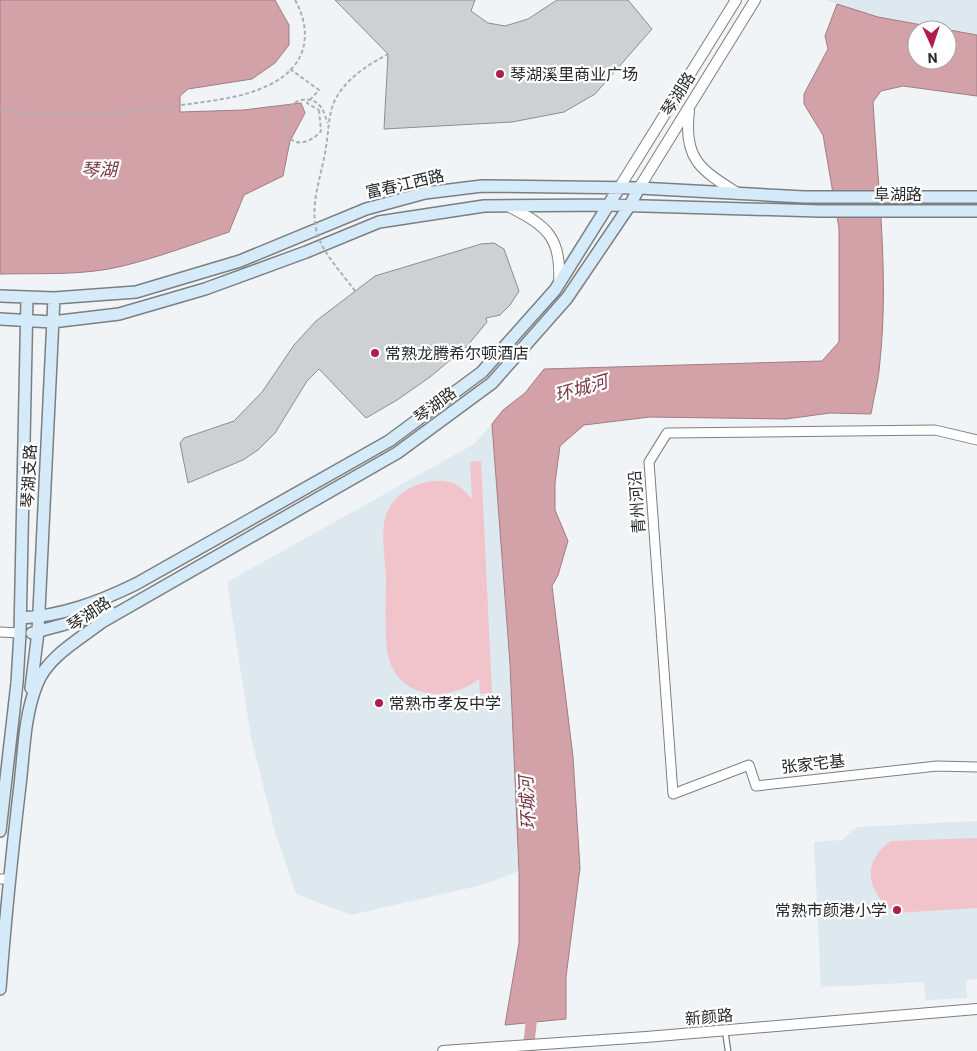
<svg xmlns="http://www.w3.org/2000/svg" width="977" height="1051" viewBox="0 0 977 1051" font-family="Roboto,'Noto Sans SC',sans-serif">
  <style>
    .built { fill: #dee8ef }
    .green { fill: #f0c4ca }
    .water { fill: #d3a1a8; stroke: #a07d82; fill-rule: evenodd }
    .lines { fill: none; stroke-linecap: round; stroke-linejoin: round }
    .canal { stroke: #d3a1a8; stroke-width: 11 }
    .building { fill: #ced1d3; stroke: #8b8e90 }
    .service-casing { stroke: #7c7f81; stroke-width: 7 }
    .minor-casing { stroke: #7c7f81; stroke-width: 11 }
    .tertiary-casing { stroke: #7c7f81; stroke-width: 12 }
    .secondary-casing { stroke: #7c7f81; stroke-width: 14 }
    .path { stroke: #adb0b1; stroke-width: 2; stroke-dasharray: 4 2.5; stroke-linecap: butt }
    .service { stroke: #fff; stroke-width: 4.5 }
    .minor { stroke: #fff; stroke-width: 9 }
    .tertiary { stroke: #fff; stroke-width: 10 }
    .secondary { stroke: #d5ebfa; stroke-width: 11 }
    .path-bridge { stroke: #adb0b1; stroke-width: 2; stroke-dasharray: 4 2.5; stroke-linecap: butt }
    .poi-dot { fill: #af1d4c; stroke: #fff; stroke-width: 2 }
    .labels { text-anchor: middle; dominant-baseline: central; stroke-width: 4.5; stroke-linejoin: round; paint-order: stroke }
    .poi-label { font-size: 16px; fill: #28292a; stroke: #fff; text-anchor: start }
    .street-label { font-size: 16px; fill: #28292a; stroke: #fff }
    .water-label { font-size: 18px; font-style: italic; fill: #773844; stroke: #fff }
  </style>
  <rect width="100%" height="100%" fill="#f0f4f6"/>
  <path class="built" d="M825,0H977V34L878,17Z
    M492,424L516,759L519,871L482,885L351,915L296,894L275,832L251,738L227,582L474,444Z
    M977,821V979L966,980L967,998L926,1000L924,982L821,987L814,842L842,840L857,827Z"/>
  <path class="green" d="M481,461L492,693L480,694L479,679C449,703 398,700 388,655C384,636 386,597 386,576C385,560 381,534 385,519C391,491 429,473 455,484C462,487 467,494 472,499L470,462Z
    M977,838V908L896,913C867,894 860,862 891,841Z"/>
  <path class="water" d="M0,0H275L289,25V45L275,63L252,79L188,89L180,96V112L243,110L301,103L305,113L290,141L283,176L244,195L229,232C194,244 159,257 123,266C83,276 40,273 0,274Z
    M837,4L878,17L977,35V96L903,86L881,91L873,102C878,188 889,276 880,361C879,379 874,396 871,414L830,413L786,419L650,417L584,425L560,446L555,483V510L568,541L558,575L552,586L573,757L580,868L566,977V1019L505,1025L519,943V871L510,664L492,424L503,410L525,393L544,369L822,361L839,342V228L823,135L804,104V94L828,49L825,36ZM917,30H947V60H917Z"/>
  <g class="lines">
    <path class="canal" d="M528,1051L533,1007"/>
  </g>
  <path class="building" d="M335,0H475L471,11L488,23L505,26L528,19L557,0H628L652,29L595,94L564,112L512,122L384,129L388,54Z
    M494,243L504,249L519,291L510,305L500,315L486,318L487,322L467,346L430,377L397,400L366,418L319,369L307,381L275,433L258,450L243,460L188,483L180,443L184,438L234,421L262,392L294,345L316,321L375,276L481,244Z"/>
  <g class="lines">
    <defs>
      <path id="service" d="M725,1030L728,1051"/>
      <path id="minor" d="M977,440L935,430L667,433L649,462L673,794L749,765L756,786L937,766L977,767
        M0,632L20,633
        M0,879H9"/>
      <path id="tertiary" d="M689,111C683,160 701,170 739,194
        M619,188L736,0
        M639,188L755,0
        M508,206C547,226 562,237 559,284
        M443,1051L646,1037L977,1009"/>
      <path id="secondary" d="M0,296L54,298L136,292L240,261L366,209L425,193L482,186L639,188L804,197H977
        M0,319L52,322L119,314L205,289L306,252L379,222L484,206L610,205L820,211H977
        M21,618C62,616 99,602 136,584L389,441L482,372L555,290L619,188
        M32,633L110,612
        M31,688L38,632L54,298
        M0,831L17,683L20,633L27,298
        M0,989C5,921 12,853 20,785C24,752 24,716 37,684C47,657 80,639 102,622L397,453L492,383L567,298L630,205L639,188"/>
    </defs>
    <use href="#service" class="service-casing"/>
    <use href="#minor" class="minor-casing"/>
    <use href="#tertiary" class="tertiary-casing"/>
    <use href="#secondary" class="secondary-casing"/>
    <path class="path" d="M290,69L319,90L307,103L319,110
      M0,109C62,120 127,113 189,104C217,100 247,97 273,83C307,65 313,32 295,0"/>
    <use href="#service" class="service"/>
    <use href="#minor" class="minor"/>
    <use href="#tertiary" class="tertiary"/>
    <use href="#secondary" class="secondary"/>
    <path class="path-bridge" d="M319,110L321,131C313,141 294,150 287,133C284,126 286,116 287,108C306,92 323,99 327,123
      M355,291C343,274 323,254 317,233C309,203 322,176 326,147C329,130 328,113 336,98C348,77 368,65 388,54"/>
  </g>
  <g class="poi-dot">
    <circle cx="500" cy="74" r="5"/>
    <circle cx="375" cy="353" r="5"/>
    <circle cx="379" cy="703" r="5"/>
    <circle cx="897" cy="910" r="5"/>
  </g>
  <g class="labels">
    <g class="poi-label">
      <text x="510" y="74">琴湖溪里商业广场</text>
      <text x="385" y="353">常熟龙腾希尔顿酒店</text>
      <text x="389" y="703">常熟市孝友中学</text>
      <text x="887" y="910" text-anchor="end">常熟市颜港小学</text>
    </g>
    <g class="street-label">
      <text transform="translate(678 94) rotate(-58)">琴湖路</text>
      <text transform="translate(405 184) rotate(-13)">富春江西路</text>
      <text x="898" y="194">阜湖路</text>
      <text transform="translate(435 405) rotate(-37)">琴湖路</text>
      <text transform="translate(29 476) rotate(-87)">琴湖支路</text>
      <text transform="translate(637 502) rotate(-94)">青州河沿</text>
      <text transform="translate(89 614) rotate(-34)">琴湖路</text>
      <text transform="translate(813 764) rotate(-6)">张家宅基</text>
      <text transform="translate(709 1017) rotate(-5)">新颜路</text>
    </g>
    <g class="water-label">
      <text x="99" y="169">琴湖</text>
      <text transform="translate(581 388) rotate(-16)">环城河</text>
      <text transform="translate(527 803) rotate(-93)">环城河</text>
    </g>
  </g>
  <g transform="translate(932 45) rotate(177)"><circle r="24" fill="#ffffff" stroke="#a9a9aa"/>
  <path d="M0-4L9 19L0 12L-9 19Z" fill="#af1d4c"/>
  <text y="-8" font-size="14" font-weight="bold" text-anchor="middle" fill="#28292a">N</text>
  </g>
</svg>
